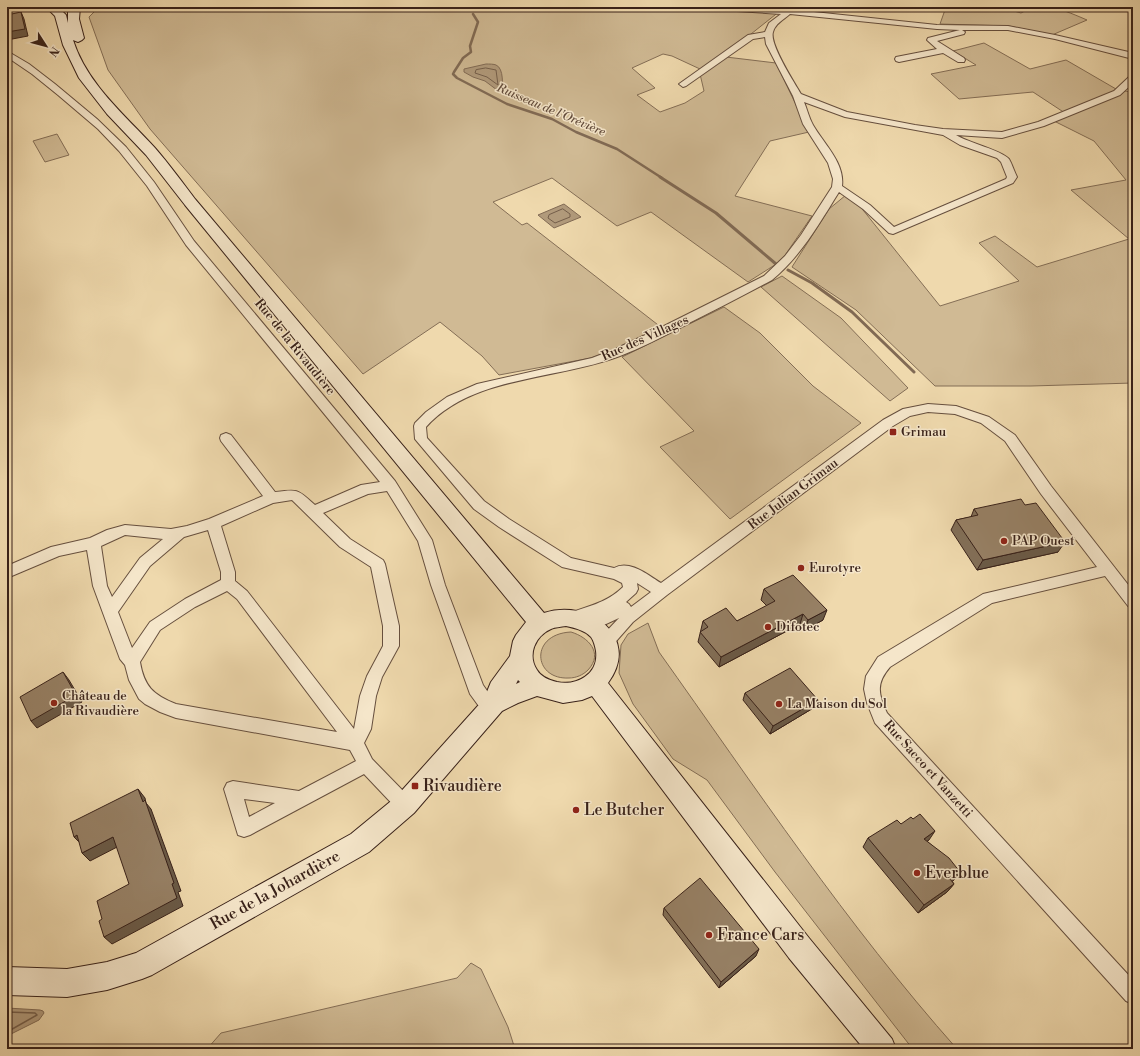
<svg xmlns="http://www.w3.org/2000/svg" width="1140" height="1056" viewBox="0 0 1140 1056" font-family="'Libre Bodoni',serif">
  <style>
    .green { fill: #d0ba94; stroke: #846e56 }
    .water { fill: #b19a7b; stroke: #816a54 }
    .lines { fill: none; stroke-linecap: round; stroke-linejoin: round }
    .shore-far1 { stroke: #745e4a; stroke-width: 1 }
    .shore { stroke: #745e4a; stroke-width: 1.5 }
    .stream-far1 { stroke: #816a54; stroke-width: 2.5 }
    .stream { stroke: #816a54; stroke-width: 3 }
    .street-casing { stroke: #664f3e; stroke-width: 2 }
    .secondary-casing { stroke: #382119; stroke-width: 2 }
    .street { fill: #f5e6ca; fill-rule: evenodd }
    .secondary { fill: #f5e6ca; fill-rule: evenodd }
    .wall { fill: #826f58; stroke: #382119 }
    .shaded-wall { fill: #6a5a47; stroke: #382119 }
    .building { fill: #978166; stroke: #382119 }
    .poi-dot { fill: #8f2418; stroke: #f5e6ca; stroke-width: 1.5 }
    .labels { text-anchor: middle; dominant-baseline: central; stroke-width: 3; stroke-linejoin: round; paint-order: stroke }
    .far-water-label { font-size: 12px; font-style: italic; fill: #624b3b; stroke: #f5e6ca }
    .street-label { font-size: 13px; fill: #382119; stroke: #f5e6ca }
    .poi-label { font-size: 13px; fill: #382119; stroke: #f5e6ca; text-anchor: start }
    .near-poi-label { font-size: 16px; fill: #382119; stroke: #f5e6ca; text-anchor: start }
    .near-street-label { font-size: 16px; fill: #382119; stroke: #f5e6ca }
  </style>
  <rect width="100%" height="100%" fill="#efd9ad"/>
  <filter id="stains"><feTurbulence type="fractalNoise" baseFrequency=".005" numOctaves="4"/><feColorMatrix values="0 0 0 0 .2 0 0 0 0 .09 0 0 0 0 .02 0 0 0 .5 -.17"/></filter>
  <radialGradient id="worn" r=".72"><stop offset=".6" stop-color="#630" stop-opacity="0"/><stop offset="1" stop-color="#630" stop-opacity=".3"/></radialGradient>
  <path class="green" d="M99,7H785L751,34L700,69L672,56L663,54L632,68L655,88L637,95L660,112L685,103L704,91L700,74L726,57L776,63L809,132L770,141L735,196L812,216L781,261L748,282L651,212L617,226L552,178L493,202L522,225L527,223L662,328L616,349L591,358L499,375L482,356L440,322L363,374L150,129L108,70L89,17Z
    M946,7H1000L1021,13C1043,0 1066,11 1087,20L1052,35L1009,26L940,24Z
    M984,43L1030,69L1066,60L1116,89L1130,92L1133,89V383L1031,386H935L856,310L792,267L829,209L846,195L859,205L940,306L1019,281L979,243L995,236L1037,267L1129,239L1071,190L1126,180L1094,141L1054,121L1068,115L1033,92L959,99L931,74L976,65L953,51Z
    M57,134L69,155L45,162L33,141Z
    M782,276L841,318L908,388L890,401L761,287Z
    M724,307L760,333L813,386L861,423L730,519L660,447L694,431L622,357Z
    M648,623L659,652C755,787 847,925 957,1049H914L908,1043L775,872L707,780L673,759L633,704L619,673L621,645L628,634Z
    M571,632C588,637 604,653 588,670C583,675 576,678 569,678C533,680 529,634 571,632Z
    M471,963L481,969L508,1027L515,1049H207L221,1033L457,978Z"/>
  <path class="water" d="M486,64C489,64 494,64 496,65C504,68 503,87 501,93L485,81L473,77L464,72V69Z
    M564,204L581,217L554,228L538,215Z
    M7,1008L40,1010L43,1011L44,1013L39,1020L7,1036Z"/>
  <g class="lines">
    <path class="shore-far1" d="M486,68L496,70L498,85L487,77L475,73L476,70Z
      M563,209L570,214V217L555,223L548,218L549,215Z"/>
    <path class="shore" d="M7,1012L35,1013L37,1015L7,1032"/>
    <path class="stream-far1" d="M466,7L470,10
      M473,14L478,22L470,46L471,52L463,58L454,72L453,74L457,78L507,104L552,119L576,132L617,149L662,178"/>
    <path class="stream" d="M660,177L716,213L776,264
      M788,270L812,283L852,312L914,372"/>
    <defs>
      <path id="street" d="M702,7H745L786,9L789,7H798L795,10L937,25L1008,26L1055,35L1133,53V59L1055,39L1008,30H962L965,32L964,34L937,41L964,58L965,60L964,62H958L943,53L899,62L896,61L895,59L896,57L937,49L927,40L928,38L960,30L937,29L790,14C783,20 775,24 773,32C769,44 794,82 801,94L847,112L915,125L943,129L1002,132L1038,122L1114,91L1130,76L1133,75V83L1120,95L1044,126L1002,138L956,135C969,143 1001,150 1009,159C1012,164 1014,171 1017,177L1013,183L893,234L889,233L863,209L839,192C819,224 801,256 772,280C742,296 713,311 683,326C662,337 641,348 620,356C558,380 473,375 426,427L427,438L484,501L509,519L571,558L614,568C630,559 649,576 661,583L883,420L903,409L928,404L956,406L989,417L1015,435L1051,486L1133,591V608L1128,606L1105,576L992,603L890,667C876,683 878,694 887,713L1133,980V1004L1126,1001L875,723L867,703L864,689L866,676L878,657L983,594L1097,567L1041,494L1005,441L981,423L955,414L928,412L910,416L893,426L667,595L633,622L611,647L606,648L601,647L598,642L601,637L619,618L591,631L586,629L583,625L587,620L571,624L566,622L563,618L566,614C586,607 607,603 623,587L622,583L614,579L562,567L499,527L474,509L415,439L414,426L415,423L426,412L447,397L477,384L592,358L613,350L656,330L764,276L785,256L801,235L832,187L833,179L828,163L803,124L793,96L766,44L765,37L753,39L686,86L683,87L679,84L748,35L765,32L769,23L781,14L706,9ZM804,102L845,117L943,135L960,145L997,158L1001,162L1007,177L1006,179L894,227L870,205L842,186C845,163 824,144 813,125C809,118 807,109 804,102ZM637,583L651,592L631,607L629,604L626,602L636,593L638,589Z
        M7,51L29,64L55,84L97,119L126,147L154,182L194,241L395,481L432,540L445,585L483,685L490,695L500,699L502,704L500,709L494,711L478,705L470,694L431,585L418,541L387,491L368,494L323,513L350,539L383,560L385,564L399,626V646L382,677L376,696L371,729L364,743L372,759L411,799L414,805L411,811L405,813L399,811L364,774L250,835L244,837L238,835L224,789L227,783L233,781L299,791L356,761L350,750L176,718L160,712L145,704L139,699L129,680L125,665L120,659L93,586L87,550L59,556L7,578V566L51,547L90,538L107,530L125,525L171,529L187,526L209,519L263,496L221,441L220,438L221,435L226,433L231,435L275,492C299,489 297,489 315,505L361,485L380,482L186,245L147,186L119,151L98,129L58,95L32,74L7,57ZM292,500L340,547L371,567L383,626V646L367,676L360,696L354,729L247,591L235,581V572L221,526L273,503ZM208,530L221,572V580L185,599L150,622L132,648L118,612L150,566L184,537ZM125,535L163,539L140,558L112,597L107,586L101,546ZM227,591L237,599L337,732L176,704C153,695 144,686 140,662L160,630L195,607ZM244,799L275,803L249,817Z"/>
      <path id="secondary" d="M7,7H21L19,9L7,11Z
        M48,7H58L66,15L68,23V7H80L79,19L84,38L82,40L78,42L73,40C87,84 125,115 155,148C169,164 182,182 195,199L544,613C589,598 642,637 608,683L809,938L892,1039L896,1049H864L789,958L592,696L582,700L563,703L537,696L518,703L502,711L414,813L369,852L152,975L142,979L107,990L67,997L7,995V967L67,969L107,962L136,953L351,834L396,797L484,699L491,682L510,656L513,641L516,635L526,622L185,205L146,155L107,114L79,78L63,45L55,16L49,10ZM566,626C575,628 584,630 591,637C594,641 595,646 596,651C599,674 577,686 557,682C549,680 541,677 537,670C527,655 535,636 551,629C555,627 561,627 566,626ZM518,680L520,682L516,684Z"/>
    </defs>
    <use href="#street" class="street-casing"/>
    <use href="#secondary" class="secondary-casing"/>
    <use href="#street" class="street"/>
    <use href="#secondary" class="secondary"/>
  </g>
  <path class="wall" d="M974,509L1058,552L977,570L951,530L956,520L971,517Z
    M764,589L823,620L805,630L800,624L719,667L698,642L703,621H737L767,606L761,600Z
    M745,693L815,707L770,734L743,700Z
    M901,824L929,840L927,841L960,872L954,880L952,881L954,884L947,892L918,913L863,847L868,838Z
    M664,908L756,956L719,988L663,915Z"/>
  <path class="shaded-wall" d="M21,12L24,19L28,36L7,40V32Z
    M1065,542L1058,552L977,570L983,560Z
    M827,610L823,620L805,630L808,620Z
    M803,614L800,624L719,667L721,657Z
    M63,672L69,680L82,702L37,728L31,721Z
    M818,700L815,707L770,734L773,726Z
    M138,789L145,798L146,803L151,809L181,891L178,892L183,906L112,944L104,937L172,884Z
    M935,831L929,840L918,847L924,839Z
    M77,835L82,845L74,837Z
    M113,837L121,845L90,861L82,853Z
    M960,872L954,880L944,887L950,879Z
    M954,884L947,892L918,913L924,905Z
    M759,949L756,956L719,988L721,982Z"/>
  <path class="building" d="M21,12L25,29L7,32V15Z
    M1021,499L1025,505L1036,503L1065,542L983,560L956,520L978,515L974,509Z
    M793,575L827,610L808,620L803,614L721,657L700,632L708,627L703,621L726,608L737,621L775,601L764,589Z
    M790,668L818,700L773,726L745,693Z
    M63,672L76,695L31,721L20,697Z
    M138,789L143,802L145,800L174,883L172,884L177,898L104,937L99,921L102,919L97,901L129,884L113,837L82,853L77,835L74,837L70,823Z
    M920,814L935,831L924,839L949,858L960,872L950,879L954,884L924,905L868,838L897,820L901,824L911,817L913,819Z
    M700,878L759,949L721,982L664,908Z"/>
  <g class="poi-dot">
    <rect x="889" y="428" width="8" height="8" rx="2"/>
    <circle cx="1004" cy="541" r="4"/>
    <circle cx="801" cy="568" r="4"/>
    <circle cx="768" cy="627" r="4"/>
    <circle cx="54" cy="703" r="4"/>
    <circle cx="779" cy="704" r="4"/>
    <rect x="411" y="782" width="8" height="8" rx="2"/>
    <circle cx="576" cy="810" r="4"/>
    <circle cx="917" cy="873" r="4"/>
    <circle cx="709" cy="935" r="4"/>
  </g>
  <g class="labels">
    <g class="far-water-label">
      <text transform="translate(551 110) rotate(23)">Ruisseau de l'Orévière</text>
    </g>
    <g class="street-label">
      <text transform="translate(645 338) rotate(-24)">Rue des Villages</text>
      <text transform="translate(295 347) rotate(51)">Rue de la Rivaudière</text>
      <text transform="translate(793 494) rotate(-37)">Rue Julian Grimau</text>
      <text transform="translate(928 769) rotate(48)">Rue Sacco et Vanzetti</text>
    </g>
    <g class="poi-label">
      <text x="901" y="432">Grimau</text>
      <text x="1012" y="541">PAP Ouest</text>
      <text x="809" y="568">Eurotyre</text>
      <text x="776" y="627">Difotec</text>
      <text x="62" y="696">Château de<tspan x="62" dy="15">la Rivaudière</tspan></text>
      <text x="787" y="704">La Maison du Sol</text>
    </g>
    <g class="near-poi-label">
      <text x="423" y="786">Rivaudière</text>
      <text x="584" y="810">Le Butcher</text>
      <text x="925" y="873">Everblue</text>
      <text x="717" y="935">France Cars</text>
    </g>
    <g class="near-street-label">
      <text transform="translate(275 890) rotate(-29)">Rue de la Johardière</text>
    </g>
  </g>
  <rect width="1140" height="1056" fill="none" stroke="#efd9ad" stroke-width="24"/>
  <rect x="8" y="8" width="1124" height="1040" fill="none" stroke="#382119" stroke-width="2"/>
  <rect x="12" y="12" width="1116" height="1032" fill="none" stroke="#382119"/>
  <g transform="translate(46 46) rotate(126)" stroke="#f5e6ca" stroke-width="3" paint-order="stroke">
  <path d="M0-3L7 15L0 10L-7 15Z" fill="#382119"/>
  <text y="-6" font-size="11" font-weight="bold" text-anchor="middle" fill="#382119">N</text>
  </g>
  <rect width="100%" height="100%" filter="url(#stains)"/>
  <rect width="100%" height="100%" fill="url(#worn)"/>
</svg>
